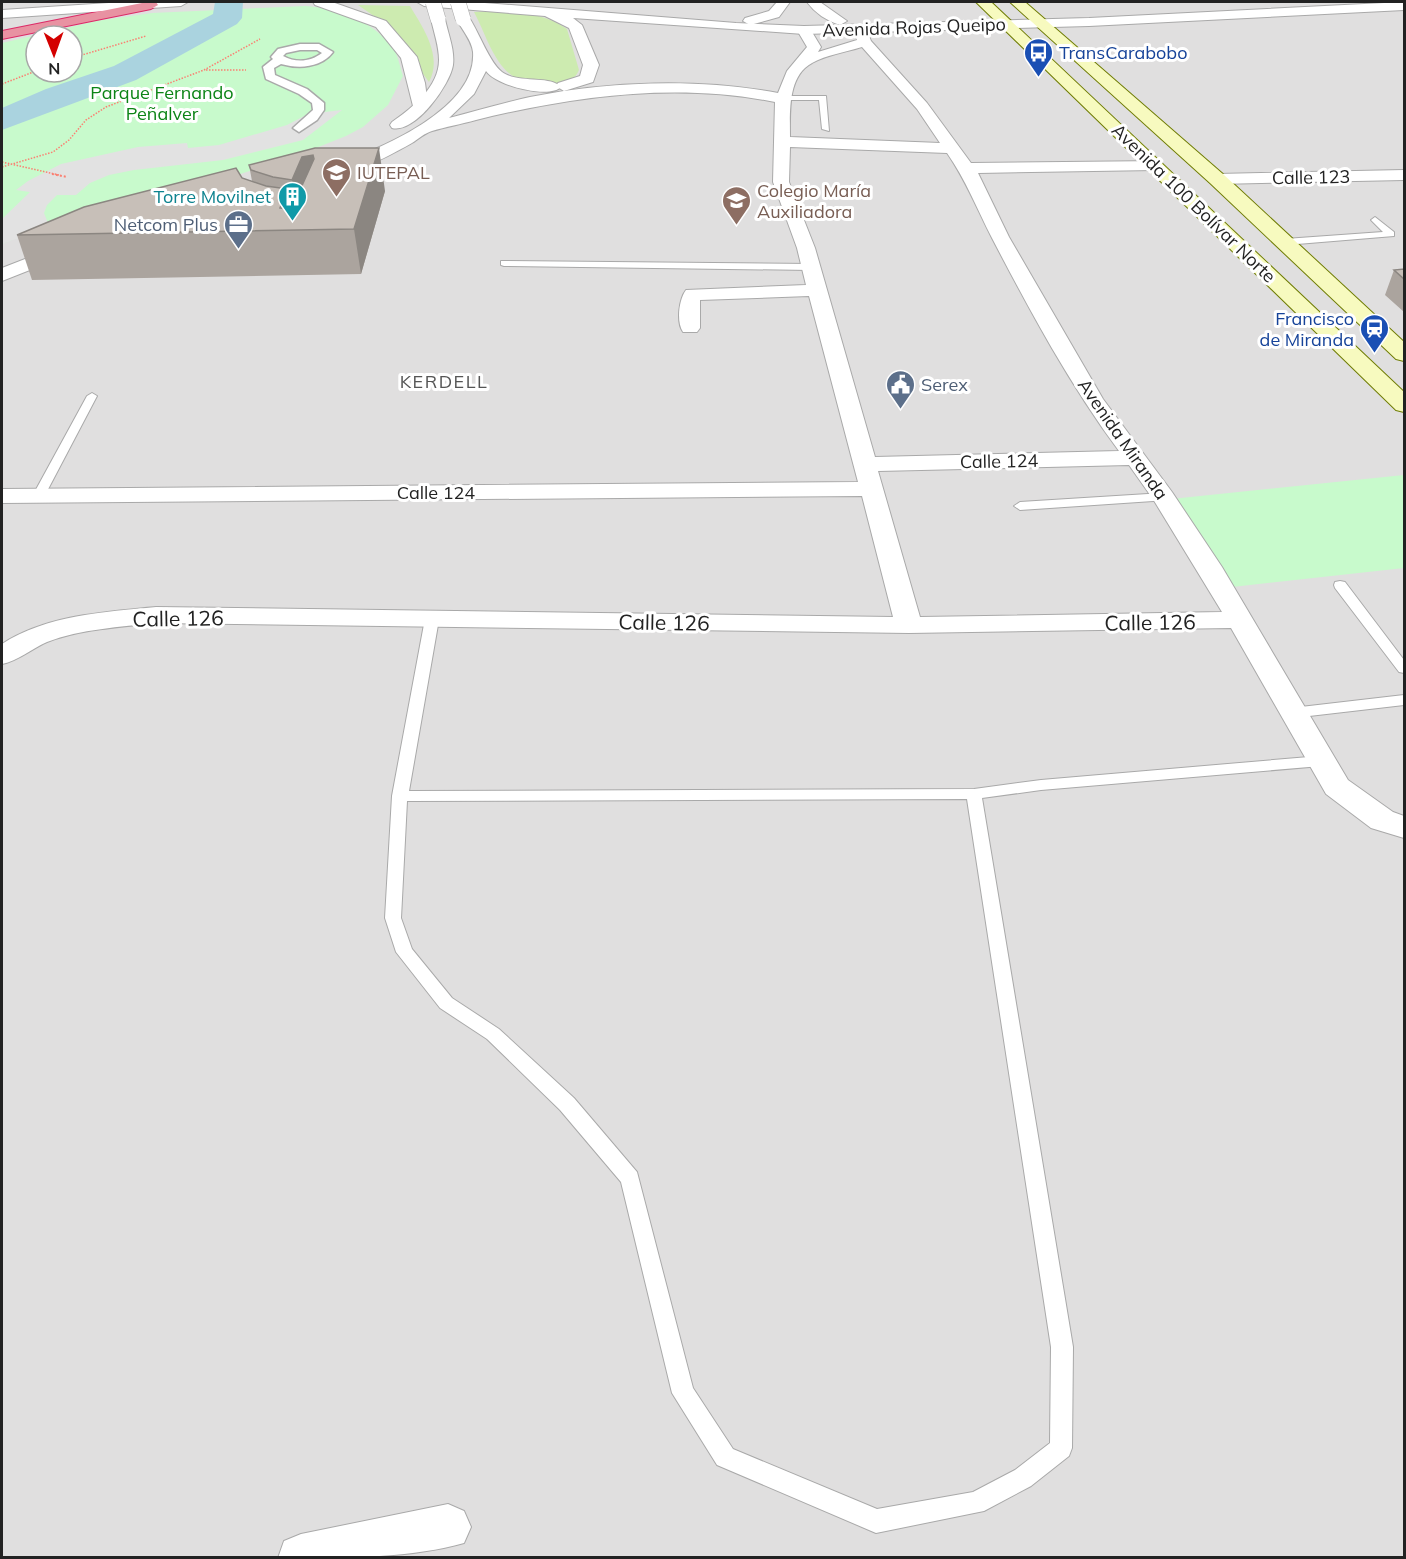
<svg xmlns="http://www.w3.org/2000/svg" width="1406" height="1559" viewBox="0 0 1406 1559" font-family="Mulish,sans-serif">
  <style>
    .residential { fill: #e0dfdf; fill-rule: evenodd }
    .grass { fill: #cdebb0 }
    .park { fill: #c8facc; fill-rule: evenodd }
    .parking { fill: #e2e2e2 }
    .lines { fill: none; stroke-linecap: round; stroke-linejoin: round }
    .river { fill: #aad3df; fill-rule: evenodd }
    .service-casing { stroke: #a9a9a9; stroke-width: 2 }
    .pedestrian-casing { stroke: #a9a9a9; stroke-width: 3 }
    .minor-casing { stroke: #a9a9a9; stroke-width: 2 }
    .tertiary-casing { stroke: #a9a9a9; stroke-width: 2 }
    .secondary-casing { stroke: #707d05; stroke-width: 2 }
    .motorway-casing { stroke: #dc2a67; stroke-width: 2 }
    .path-far1 { stroke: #fa8072; stroke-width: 1.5; stroke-dasharray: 1.5 1.5; stroke-linecap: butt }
    .path { stroke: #fa8072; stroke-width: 2; stroke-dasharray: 2 2; stroke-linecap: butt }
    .service { fill: #fff; fill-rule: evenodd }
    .pedestrian { fill: #fff; fill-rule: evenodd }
    .minor { fill: #fff; fill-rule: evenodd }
    .tertiary { fill: #fff; fill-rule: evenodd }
    .secondary { fill: #f7fabf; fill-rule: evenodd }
    .motorway { fill: #e892a2; fill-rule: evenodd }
    .minor-bridge-casing { stroke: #a9a9a9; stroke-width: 16; stroke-linecap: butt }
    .minor-bridge { stroke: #fff; stroke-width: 15 }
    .wall { fill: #aba49e }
    .shaded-wall { fill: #8b8681 }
    .building { fill: #c7bfb8; stroke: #8b8681; stroke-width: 1.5 }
    .labels { text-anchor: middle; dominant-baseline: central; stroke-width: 6; stroke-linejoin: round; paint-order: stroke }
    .far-street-label { font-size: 18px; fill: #222; stroke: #fff }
    .far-transit-label { font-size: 18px; fill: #164399; stroke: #fff; text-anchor: start }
    .far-park-label { font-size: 18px; fill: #0c8416; stroke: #fff }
    .far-education-label { font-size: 18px; fill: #785e54; stroke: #fff; text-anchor: start }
    .far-culture-label { font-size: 18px; fill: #0d838f; stroke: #fff; text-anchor: end }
    .far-service-label { font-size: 18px; fill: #4e5e75; stroke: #fff; text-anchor: end }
    .far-neighbourhood-label { font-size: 18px; letter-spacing: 1.5px; fill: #555; stroke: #fff }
    .street-label { font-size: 21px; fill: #222; stroke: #fff }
  </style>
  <rect width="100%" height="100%" fill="#f2efe9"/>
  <path class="residential" d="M2,2H1404V1557H2ZM36,36H72V72H36Z"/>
  <path class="grass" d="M358,5L410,6C423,28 443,56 429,82L387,25Z
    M495,11C521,13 545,13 567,29L579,70C574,82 564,83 552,83C542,83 529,84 520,80C495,70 486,34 474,12Z"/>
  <path class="park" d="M305,6C338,8 373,21 393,48C398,55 400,67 403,76L388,105L363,127L346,136L291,158L212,183L27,234L2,244V43L96,21L152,13ZM36,36H72V72H36Z
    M1404,475V568L1232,587L1171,499Z"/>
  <path class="parking" d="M342,110L303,140L223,160L134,170L109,175L90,183L76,195H57L47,205L44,213L48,223L38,231L2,244V219L30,192L16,190L28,181L61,164L138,147L187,143L188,148L219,145L287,125L308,114Z"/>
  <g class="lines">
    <path class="river" d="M215,2H243L242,18L237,24L136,80L2,130V108L46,89L114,66L213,14Z"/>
    <defs>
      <path id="service" d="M784,96H826L829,131L822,129L819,100H781V96Z
        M1375,217L1394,232V236L1285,245L1280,242L1285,239L1383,232L1371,220Z
        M501,261L811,264L816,267L811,270L504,266L501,265Z
        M92,393L97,396L45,495L39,499L35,498L33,495L87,396Z
        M1164,493L1170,497L1168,500L1020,510L1014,506L1020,502Z
        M1340,581L1345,582L1404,660V673L1399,672L1335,588L1334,585L1335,582Z
        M432,615L439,619L409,791L974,789L1041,780L1321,756L1326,757L1328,761L1326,765L1321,766L1041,790L982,798L1073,1347L1072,1448L1069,1456L1031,1486L984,1511L876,1533L717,1465L672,1393L621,1182L560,1110L487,1039L440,1008L396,952L385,918L392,796L425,619ZM967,799L1051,1347L1050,1443L1015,1470L973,1492L877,1509L733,1449L693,1388L637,1172L574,1098L499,1029L452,998L412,949L401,918L407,801Z
        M1404,695V705L1292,718L1285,713L1292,708Z"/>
      <path id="pedestrian" d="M300,44H319L333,52C321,68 299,69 281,64L274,68L275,75L307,89L324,103V110L317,120L299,132L293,128L313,110L312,103L299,94L266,79L263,67L273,59L271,57L278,49ZM300,50H317L322,53C310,62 296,63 283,56L286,53Z"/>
      <path id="minor" d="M777,2H790L779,17L750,25L743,21L745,18L769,11Z
        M807,2H820L847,21L840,25C827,21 815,13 807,2Z
        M438,15L445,19C448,34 455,50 453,65C450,85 415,134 392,128L390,125L392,122C412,108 439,87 439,60C439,46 434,33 431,19Z
        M463,15L470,19C479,33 490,63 502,72C518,84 550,75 561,87C550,99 496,86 486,71L474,94L449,118C476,111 503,103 530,97C610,81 698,78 778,93L787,71L807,47L797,30L799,27H809L821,47L818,52L857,40L853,29L860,25L865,26L871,41L927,103L971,163L1161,161L1163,165L1161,169L1155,170L978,173L1009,237L1103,399L1172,492L1222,567L1348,780L1393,812L1404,816V838L1371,828L1326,794L1231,628L909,633L156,623C120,627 81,629 47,642C31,649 18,661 2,664V644C47,615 104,612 156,607L893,617L862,496L2,503V489L858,482L809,296L700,300V328L697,332H683C676,322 679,299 686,290L806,285L797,248L773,182L775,102C676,82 573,96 476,120C462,124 445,127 432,131C425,133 418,139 412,143C396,152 354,176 336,172L334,168L336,164C380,149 477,109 473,52C472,41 462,29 456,19ZM862,47L917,109L940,143L790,137C790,114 787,76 812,63C826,55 846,52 862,47ZM790,147L947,153C966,180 977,209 992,238C1030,311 1070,385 1119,451L875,457L815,248L789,182ZM1129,465L1153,499L1222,612L920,617L878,471Z
        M1404,170V180L1217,184L1209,179L1217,174Z
        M66,243L73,245L75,249L73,253L2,281V268Z
        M448,1504L464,1511L471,1527L464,1543C408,1559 338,1558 278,1558L284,1541L301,1534Z"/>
      <path id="tertiary" d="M124,2H188L181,6L2,18V10Z
        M313,2H332L386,21L417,57L425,83L428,106L426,110H414L401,58L376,27L315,5Z
        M417,2H472L736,23L804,26L1089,18L1404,2V10L1089,26L804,34L573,18L582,25L599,65L593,82L564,91L556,86L558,83L580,76L583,65L569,28L545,16L424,6Z"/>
      <path id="secondary" d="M976,2H991L1404,392V412L1396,410Z
        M1010,2H1025L1224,175L1404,342V361L1396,359L1210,183Z"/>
      <path id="motorway" d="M147,2H156L158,5L151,9L2,39V31Z"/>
    </defs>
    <use href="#service" class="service-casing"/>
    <use href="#pedestrian" class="pedestrian-casing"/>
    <use href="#minor" class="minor-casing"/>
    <use href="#tertiary" class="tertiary-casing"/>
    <use href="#secondary" class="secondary-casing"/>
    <use href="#motorway" class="motorway-casing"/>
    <path class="path-far1" d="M72,58L146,36
      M206,70H246
      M2,84L36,71
      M2,162L59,175
      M2,167L53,152L69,140L86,120L106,107L204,70L260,39"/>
    <path class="path" d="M52,174L67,177"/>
    <use href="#service" class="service"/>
    <use href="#pedestrian" class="pedestrian"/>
    <use href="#minor" class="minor"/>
    <use href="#tertiary" class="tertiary"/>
    <use href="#secondary" class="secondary"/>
    <use href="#motorway" class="motorway"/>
    <defs>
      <path id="minor-bridge" d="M433,2L438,19
        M458,2L463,19"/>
    </defs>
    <use href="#minor-bridge" class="minor-bridge-casing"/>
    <use href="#minor-bridge" class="minor-bridge"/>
  </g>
  <path class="wall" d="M1239,2H1301L1239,3Z
    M249,165L385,191L361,274L32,280L17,235L242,178L252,181Z
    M1404,269V312L1385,295L1394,270Z"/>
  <path class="shaded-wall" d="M379,148L385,191L361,274L354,229Z
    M313,155L321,198L301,224L292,180L302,157Z
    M288,189L296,230L280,208Z"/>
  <path class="building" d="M315,148H379L354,229L17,235L84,207L236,168L242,178L266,186L288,189L280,208L291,210L314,159L313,155L302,157L292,180L273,177L251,170L249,165Z
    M1404,269V279L1394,270Z"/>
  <defs>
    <symbol id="bus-pin" viewBox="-11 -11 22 30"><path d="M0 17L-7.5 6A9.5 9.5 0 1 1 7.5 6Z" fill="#1a4fb4" stroke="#fff"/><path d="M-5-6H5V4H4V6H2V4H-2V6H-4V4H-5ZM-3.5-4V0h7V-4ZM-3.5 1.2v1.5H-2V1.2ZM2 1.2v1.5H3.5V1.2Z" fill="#fff"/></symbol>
    <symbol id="university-pin" viewBox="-11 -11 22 30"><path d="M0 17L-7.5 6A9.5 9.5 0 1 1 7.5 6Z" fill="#8d6e63" stroke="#fff"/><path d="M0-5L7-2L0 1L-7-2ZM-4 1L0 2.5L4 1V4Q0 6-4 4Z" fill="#fff"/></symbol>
    <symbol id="building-pin" viewBox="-11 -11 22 30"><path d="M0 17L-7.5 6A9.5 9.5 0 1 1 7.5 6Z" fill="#0f9aa8" stroke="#fff"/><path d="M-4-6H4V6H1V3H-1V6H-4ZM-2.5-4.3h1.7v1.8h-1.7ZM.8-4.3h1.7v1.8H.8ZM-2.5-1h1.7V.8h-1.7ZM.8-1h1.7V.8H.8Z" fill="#fff"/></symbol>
    <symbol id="office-pin" viewBox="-11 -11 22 30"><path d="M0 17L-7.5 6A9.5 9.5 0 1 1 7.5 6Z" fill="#5c6f8a" stroke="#fff"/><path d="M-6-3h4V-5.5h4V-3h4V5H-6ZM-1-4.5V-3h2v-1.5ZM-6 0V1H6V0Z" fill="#fff"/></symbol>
    <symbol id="station-pin" viewBox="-11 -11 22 30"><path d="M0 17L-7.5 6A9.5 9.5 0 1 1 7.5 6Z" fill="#1a4fb4" stroke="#fff"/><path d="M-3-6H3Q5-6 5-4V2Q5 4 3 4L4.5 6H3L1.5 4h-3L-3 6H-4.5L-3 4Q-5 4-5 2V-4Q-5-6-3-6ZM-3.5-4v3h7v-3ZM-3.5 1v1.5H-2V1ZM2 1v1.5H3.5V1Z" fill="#fff"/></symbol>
    <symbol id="civic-pin" viewBox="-11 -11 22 30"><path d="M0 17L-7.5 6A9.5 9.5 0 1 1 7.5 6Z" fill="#5c6f8a" stroke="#fff"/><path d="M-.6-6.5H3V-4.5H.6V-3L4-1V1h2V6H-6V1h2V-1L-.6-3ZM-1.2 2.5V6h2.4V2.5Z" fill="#fff"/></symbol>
  </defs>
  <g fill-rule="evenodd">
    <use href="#bus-pin" x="1022" y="36" width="33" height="45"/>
    <use href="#university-pin" x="320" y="156" width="33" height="45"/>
    <use href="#building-pin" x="276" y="180" width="33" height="45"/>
    <use href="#university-pin" x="720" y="184" width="33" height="45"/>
    <use href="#office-pin" x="222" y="208" width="33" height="45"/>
    <use href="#station-pin" x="1358" y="312" width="33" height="45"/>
    <use href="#civic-pin" x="884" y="368" width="33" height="45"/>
  </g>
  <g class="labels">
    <g class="far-street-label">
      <text transform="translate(914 27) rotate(-2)">Avenida Rojas Queipo</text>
      <text transform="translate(1311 177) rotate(-1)">Calle 123</text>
      <text transform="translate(1194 203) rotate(44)">Avenida 100 Bolívar Norte</text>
      <text transform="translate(1123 439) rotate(55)">Avenida Miranda</text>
      <text transform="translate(999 461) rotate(-1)">Calle 124</text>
      <text x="436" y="492">Calle 124</text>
    </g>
    <g class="far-transit-label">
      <text x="1059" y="52">TransCarabobo</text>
      <text x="1354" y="318" text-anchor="end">Francisco<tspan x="1354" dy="21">de Miranda</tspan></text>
    </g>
    <g class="far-park-label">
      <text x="162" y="92">Parque Fernando<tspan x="162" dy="21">Peñalver</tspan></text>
    </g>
    <g class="far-education-label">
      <text x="357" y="172">IUTEPAL</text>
      <text x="757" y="190">Colegio María<tspan x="757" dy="21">Auxiliadora</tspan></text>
    </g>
    <g class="far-culture-label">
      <text x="271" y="196">Torre Movilnet</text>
    </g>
    <g class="far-service-label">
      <text x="218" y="224">Netcom Plus</text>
      <text x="921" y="384" text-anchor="start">Serex</text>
    </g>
    <g class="far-neighbourhood-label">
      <text x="444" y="381">KERDELL</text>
    </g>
    <g class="street-label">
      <text transform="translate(178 618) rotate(-1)">Calle 126</text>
      <text transform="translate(664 622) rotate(1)">Calle 126</text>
      <text transform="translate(1150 622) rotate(-1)">Calle 126</text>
    </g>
  </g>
  <rect width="1406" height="1559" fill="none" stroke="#222222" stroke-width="6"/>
  <g transform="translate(54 54) rotate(179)"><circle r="28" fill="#ffffff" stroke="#a7a7a7" stroke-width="1.5"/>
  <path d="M0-4.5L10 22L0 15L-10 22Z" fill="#d40000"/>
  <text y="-9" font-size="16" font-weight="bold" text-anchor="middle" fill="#222222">N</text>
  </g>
</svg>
